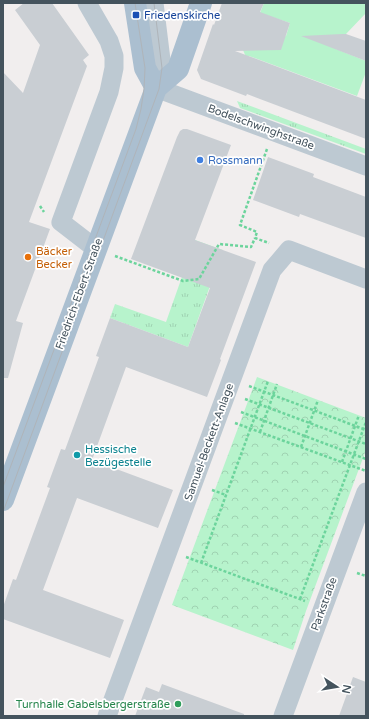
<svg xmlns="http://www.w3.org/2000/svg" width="369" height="719" viewBox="0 0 369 719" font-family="'Varela Round',sans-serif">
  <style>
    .grass { fill: url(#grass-tufts) }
    .forest { fill: url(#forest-crowns) }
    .garden { fill: #b7f3cc }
    .building { fill: #c9ced3 }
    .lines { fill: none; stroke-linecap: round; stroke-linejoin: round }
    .path { stroke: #6cd49c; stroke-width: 2.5; stroke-dasharray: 3 2; stroke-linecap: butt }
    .minor { stroke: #bdc9d2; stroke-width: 19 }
    .major { stroke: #abbfd0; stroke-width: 22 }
    .tram { stroke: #afb4b9; stroke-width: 1 }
    .transit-dot { fill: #1a4fb4; stroke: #fff; stroke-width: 1.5 }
    .shop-dot { fill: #3f7fe0; stroke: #fff; stroke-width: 1.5 }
    .food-dot { fill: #e8710a; stroke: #fff; stroke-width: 1.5 }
    .culture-dot { fill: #0f9aa8; stroke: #fff; stroke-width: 1.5 }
    .leisure-dot { fill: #2e9e5b; stroke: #fff; stroke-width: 1.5 }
    .labels { text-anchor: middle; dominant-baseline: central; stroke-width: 3.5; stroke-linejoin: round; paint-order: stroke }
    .transit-label { font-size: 11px; fill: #164399; stroke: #fff; text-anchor: start }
    .street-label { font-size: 11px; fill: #44535d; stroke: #fff }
    .shop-label { font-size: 11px; fill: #366cbe; stroke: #fff; text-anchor: start }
    .food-label { font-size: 11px; fill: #c56008; stroke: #fff; text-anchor: start }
    .culture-label { font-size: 11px; fill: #0d838f; stroke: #fff; text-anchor: start }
    .leisure-label { font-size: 11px; fill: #27864d; stroke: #fff; text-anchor: end }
  </style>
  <defs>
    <pattern id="grass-tufts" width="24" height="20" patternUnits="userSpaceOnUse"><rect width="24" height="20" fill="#b7f3cc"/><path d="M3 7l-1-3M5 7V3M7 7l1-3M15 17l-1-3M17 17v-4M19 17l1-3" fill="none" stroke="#9fd2b2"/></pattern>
    <pattern id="forest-crowns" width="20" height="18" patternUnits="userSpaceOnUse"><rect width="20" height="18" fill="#b7f3cc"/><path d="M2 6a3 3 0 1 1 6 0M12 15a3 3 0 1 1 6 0" fill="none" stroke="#9fd2b2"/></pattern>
  </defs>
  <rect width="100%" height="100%" fill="#f1eeee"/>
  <path class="grass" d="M237,101L366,149V154L240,108Z
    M195,240L223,250L188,347L110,318L115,304L166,322Z"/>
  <path class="forest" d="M257,377L366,418V450L306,611L293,650L172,605Z"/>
  <path class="garden" d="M264,3H366V13L346,34H342L336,49L366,61V72L357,96L249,56L246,57L243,50L286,36L290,23L260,13Z"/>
  <path class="building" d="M24,3H52L89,55L83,60L87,66L29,222L50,229L16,321L23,323L8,378H3V72L23,93L40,45L15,10Z
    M222,3H264L260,12L290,23L281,50L235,51L366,100V139L247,94L246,96L201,79L197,70L213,24L214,25Z
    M342,34H346L366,41V61L301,36Z
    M183,129H187L231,145L195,240L256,262L220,359L221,360L207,397L126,367L92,460L173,490L158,528L77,498L43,590L124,620L110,658L3,619V607L13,579L16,580L50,488L47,487L61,449L65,450L99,357L96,356L110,318L188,347L210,288L131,259L177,137L180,131Z
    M268,157L314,174L313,177L366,197V238L300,214L299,217L253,200Z
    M353,677L366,682V716H339Z
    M162,684L244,714V716H135L146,687L159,692Z"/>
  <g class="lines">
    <path class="path" d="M267,149L240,225L257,232L255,238L269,243
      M40,206L44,212
      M115,256L183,281L199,279L219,244L251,247L255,238
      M249,386L366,430
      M245,399L366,444
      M241,412L366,459
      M235,423L366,471
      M260,432L277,384
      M301,447L318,400
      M342,462L359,415
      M212,490L226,495
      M186,557L305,601
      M201,563L268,381
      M357,573L366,576
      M300,599L366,422"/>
    <path class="minor" d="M87,3L109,41L114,56V68L109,92L61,222L96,249
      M154,3L161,60L156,88L366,166
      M107,716L272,270L289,250L366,279
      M283,716L366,492"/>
    <path class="major" d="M135,3L145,68L156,88
      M3,500L156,88L178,69L201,3"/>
    <path class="tram" d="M3,487L136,129L141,109L144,89L145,68L135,3
      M3,512L159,89L162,68L154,3"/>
  </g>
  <rect class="transit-dot" x="132" y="11" width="8" height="8" rx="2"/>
  <circle class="shop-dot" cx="200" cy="160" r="4"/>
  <circle class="food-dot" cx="28" cy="257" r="4"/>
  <circle class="culture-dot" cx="77" cy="455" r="4"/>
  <circle class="leisure-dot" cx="178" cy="704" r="4"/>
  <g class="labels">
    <g class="transit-label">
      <text x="144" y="15">Friedenskirche</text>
    </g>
    <g class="street-label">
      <text transform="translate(261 127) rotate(20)">Bodelschwinghstraße</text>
      <text transform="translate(79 294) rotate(-70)">Friedrich-Ebert-Straße</text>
      <text transform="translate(209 442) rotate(-70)">Samuel-Beckett-Anlage</text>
      <text transform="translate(324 604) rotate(-70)">Parkstraße</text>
    </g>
    <g class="shop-label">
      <text x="208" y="160">Rossmann</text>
    </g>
    <g class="food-label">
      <text x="36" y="251">Bäcker<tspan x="36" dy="13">Becker</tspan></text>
    </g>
    <g class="culture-label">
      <text x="85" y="449">Hessische<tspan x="85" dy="13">Bezügestelle</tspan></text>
    </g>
    <g class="leisure-label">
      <text x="170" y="704">Turnhalle Gabelsbergerstraße</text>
    </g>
  </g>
  <rect width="369" height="719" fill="none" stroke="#44535d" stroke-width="8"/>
  <g transform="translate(337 687) rotate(102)" stroke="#ffffff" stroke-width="3" paint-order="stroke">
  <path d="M0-3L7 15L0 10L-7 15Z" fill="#44535d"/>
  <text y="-6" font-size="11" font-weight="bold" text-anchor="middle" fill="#44535d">N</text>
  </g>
</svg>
